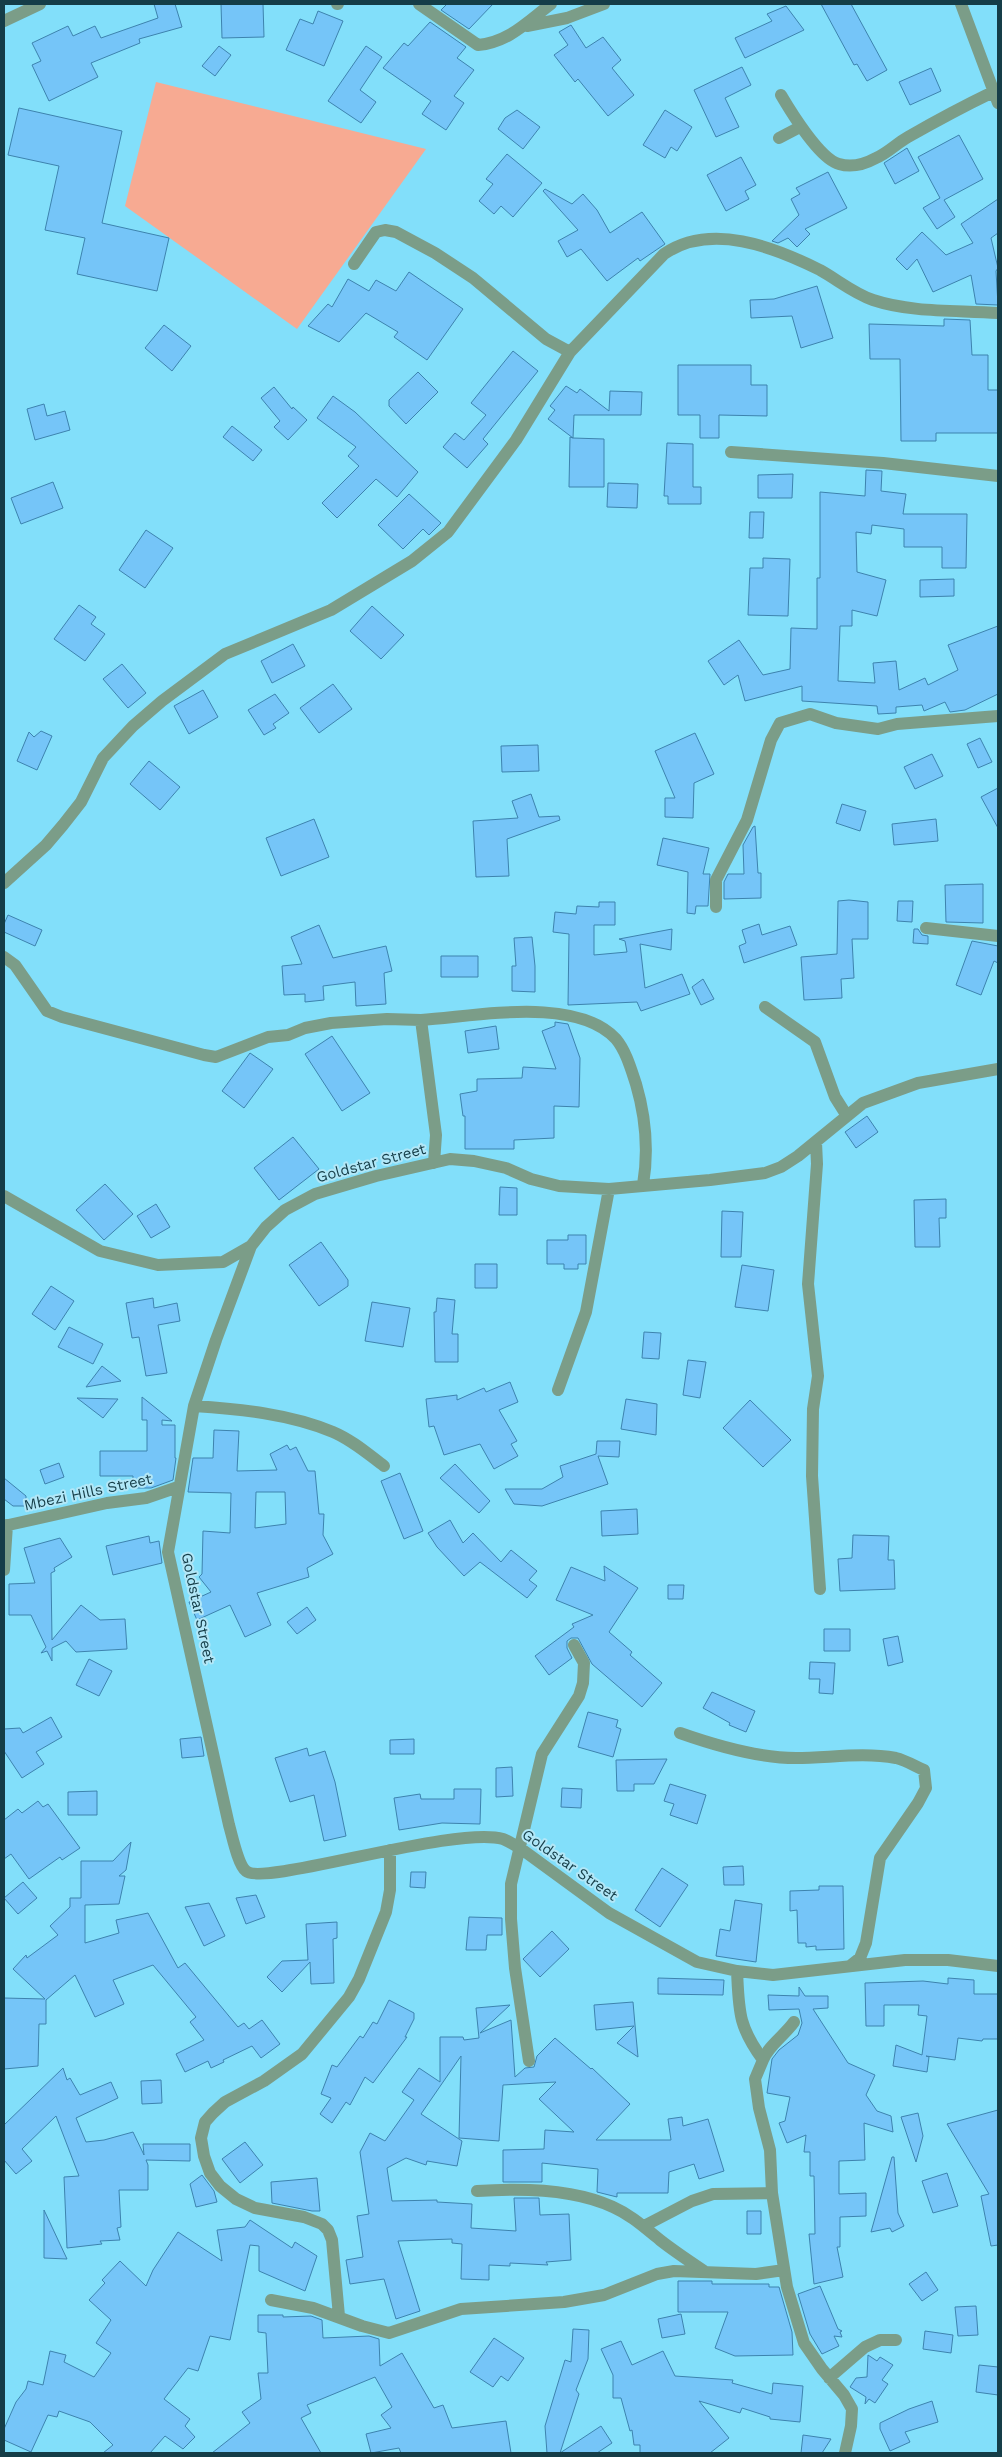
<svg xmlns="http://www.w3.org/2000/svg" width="1002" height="2457" viewBox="0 0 1002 2457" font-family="'Work Sans',sans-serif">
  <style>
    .green { fill: #f7aa92 }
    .building { fill: #75c5f8; stroke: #3d83ae; fill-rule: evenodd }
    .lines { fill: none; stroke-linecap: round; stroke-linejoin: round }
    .minor { stroke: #7b9d88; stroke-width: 12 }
    .labels { text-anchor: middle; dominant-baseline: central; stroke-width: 4; stroke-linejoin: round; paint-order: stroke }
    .street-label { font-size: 15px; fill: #153d48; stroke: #b2e7f7 }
  </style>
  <rect width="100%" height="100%" fill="#82dffa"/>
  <path class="green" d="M156,82L426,149L297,329L125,206Z"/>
  <path class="building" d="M154,4H175L182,27L139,39L140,43L91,63L98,77L49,101L32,65L41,61L32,43L68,26L73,36L95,26L101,38L158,18Z
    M221,4H263L264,37L222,38Z
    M447,4H493L469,29L441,10Z
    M821,4H851L887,70L867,81L857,64L854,65Z
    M786,6L804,30L745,58L735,38L772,21L767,14Z
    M318,11L343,21L324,66L286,50L300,19L313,24Z
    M430,22L466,47L457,58L474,70L454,96L464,103L446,130L422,114L431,101L383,68L404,43L408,46Z
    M571,25L586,48L603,37L621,60L612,68L634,95L608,116L578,79L575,82L554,55L568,45L559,32Z
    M219,46L231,55L215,76L202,66Z
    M366,46L382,57L360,90L376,102L361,123L328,101Z
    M742,67L751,85L725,98L739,127L716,137L694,90Z
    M931,68L941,91L910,105L899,82Z
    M19,108L122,131L102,223L169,238L157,291L77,274L85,238L45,230L59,166L8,155Z
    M517,110L540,127L523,149L498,129L505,118Z
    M665,110L692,127L677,151L671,147L665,158L643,145Z
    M959,135L983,179L944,200L955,217L937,229L923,208L940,198L918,157Z
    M907,148L919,171L895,184L884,163Z
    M507,154L542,183L513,217L501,206L494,214L479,201L493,184L486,179Z
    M741,157L756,185L745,191L749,199L726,211L707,175Z
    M828,172L847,208L805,229L810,234L797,247L788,238L778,243L772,241L799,215L791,199L800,194L796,188Z
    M545,189L572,204L583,194L597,210L610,233L642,212L665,244L640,261L638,258L607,281L581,249L567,257L558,241L578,230L543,191Z
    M998,199V233L991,238L998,268L996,271L998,305L976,304L971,275L933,292L917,259L907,270L896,259L922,232L946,255L973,243L961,224Z
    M409,272L463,309L427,360L394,337L398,332L366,313L339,342L308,326L328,304L332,307L348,279L369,291L376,280L396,291Z
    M817,286L833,338L801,348L792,316L751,318L750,300L774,299Z
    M944,319L970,320L972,355H988V390H998V433H936V441H901L900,359H870L869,324L944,326Z
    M164,325L191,346L172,371L145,348Z
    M513,351L538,371L483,439L488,444L467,468L443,447L455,433L464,440L486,415L471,403Z
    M678,365H751V385H767V416L719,415V438H700V415H678Z
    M418,372L438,392L406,424L389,406V400Z
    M566,386L577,393L580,389L609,411L610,391L642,392L641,415H574L573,438L604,439V487H569L570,437L573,438L548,419L555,410L550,406Z
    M274,387L292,409L293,407L307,420L288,440L274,427L280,421L261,398Z
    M333,396L355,412L418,472L397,497L376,479L337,518L322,503L359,466L348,456L356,447L317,418Z
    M44,404L47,416L65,411L70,430L35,440L27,409Z
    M232,426L262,450L253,461L223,437Z
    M667,443L693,444V487H701V504H668V496H664Z
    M866,470L882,471L881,491L906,494L903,514H967L966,568H942V547H904V529L872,525L871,534L856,532L857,572L886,580L877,616L852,610V626H840L838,681L875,683L873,663L896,661L899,690L925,678L928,685L958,670L948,645L998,626V694L965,710L950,712L945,702L924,711L922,705L896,707V713L878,714L877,706L802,701V686L745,701L738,675L724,685L708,661L739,640L763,675L790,669L791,628L817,629V578H820V492L865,496Z
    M793,474L792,498H758V475Z
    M53,482L63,508L21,524L11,498Z
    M608,483L638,484L637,508L607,507Z
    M409,494L441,523L429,535L423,529L403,549L378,525Z
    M750,512H764L763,538H749Z
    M146,530L173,548L145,588L119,570Z
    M763,558L790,559L788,616L748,615L750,568H763Z
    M954,579V596L920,597V580Z
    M79,605L96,617L91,624L105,634L85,661L54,639Z
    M372,606L404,635L381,659L350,631Z
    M293,644L305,666L272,683L261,661Z
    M122,664L146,693L128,708L103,679Z
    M333,684L352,709L319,733L300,708Z
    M203,690L218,717L189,734L174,706Z
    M275,694L289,713L273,724L276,728L264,735L248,710Z
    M41,731L52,736L37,770L17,761L29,732L34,737Z
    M695,733L714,774L694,783L693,818L665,817V798H675L655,751Z
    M980,738L992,762L978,768L967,744Z
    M538,745L539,771L502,772L501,746Z
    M932,754L943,776L915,789L904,767Z
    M149,761L180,787L160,810L130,784Z
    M998,788V828L981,797Z
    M531,794L539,817L559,816L560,820L507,839L509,876L476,877L473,821L518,818L512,801Z
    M842,804L866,811L860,831L836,823Z
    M314,819L329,857L281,876L266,838Z
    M936,819L938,841L894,845L892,824Z
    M755,826L758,873H761V898L724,899V882L728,874H744L743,845L753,827Z
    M663,838L709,848L703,874H710L708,906H696L695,914L687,913L688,872L657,865Z
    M983,884V923L946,922L945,885Z
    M849,900L868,902V939H852L854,978L841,979L842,998L804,1000L801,957L837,954L838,901Z
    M898,901H913L912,922L897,921Z
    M599,902H615V925H594V955L627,952L625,941L619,939L672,929L671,950L640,944L645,988L682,974L690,994L641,1011L637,1002L568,1005L569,934L553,932L555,912L576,914L577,906L599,907Z
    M8,915L42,930L35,946L4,932V924Z
    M759,924L762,935L790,926L797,945L744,963L739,946L746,943L742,930Z
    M319,925L333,958L386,946L392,971L384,973L386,1004L356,1006L355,982L323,986L324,1000L305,1002V994L284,995L282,966L302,964L291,937Z
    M914,929H918L922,935L928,936V944L913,943Z
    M532,937L535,966V992L512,991V966H516L514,938Z
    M972,941L998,946V963L994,961L981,995L956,985Z
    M441,956H478V977H441Z
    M703,979L714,999L701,1005L692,987Z
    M555,1022L568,1024L580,1058L579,1107L554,1106V1138L514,1140V1149H465V1116H463L460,1094L477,1091V1079L522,1078L523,1067L556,1069L542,1031L555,1026Z
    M496,1026L499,1049L468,1053L465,1031Z
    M332,1036L370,1093L342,1111L305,1054Z
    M250,1053L273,1069L244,1108L222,1091Z
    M867,1116L878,1132L856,1148L845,1132Z
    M293,1137L319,1169L279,1200L254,1168Z
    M105,1184L133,1214L104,1240L76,1210Z
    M500,1187L517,1188V1215H499Z
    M946,1199V1218H939L940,1247H915L914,1200Z
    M156,1204L170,1227L151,1238L137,1216Z
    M722,1211L743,1212L741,1257H721Z
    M568,1235H586V1264H578V1269H564V1264H547V1240H568Z
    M321,1242L348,1280V1286L319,1306L289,1265Z
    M475,1264H497V1288H475Z
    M742,1265L774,1270L768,1311L735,1307Z
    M51,1286L74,1301L55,1330L32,1314Z
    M153,1298L154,1308L177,1303L180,1321L158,1325L167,1373L146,1376L139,1337L132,1338L126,1303Z
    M437,1298L455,1300L452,1334H458V1362H435L434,1312H436Z
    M372,1302L410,1308L403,1347L365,1341Z
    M69,1327L103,1344L93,1364L58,1347Z
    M644,1332L661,1333L659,1359L642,1358Z
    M688,1360L706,1362L700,1398L683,1395Z
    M102,1366L121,1381L86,1387Z
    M510,1382L518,1402L499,1410L517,1441L511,1444L518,1456L494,1469L480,1444L444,1455L434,1426L429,1427L426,1399L457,1395V1400L484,1388L486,1392Z
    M142,1397L172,1421L162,1420V1425H175V1458H176L173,1480L151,1488H133V1476H100V1451H147V1420H142Z
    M77,1398L118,1399L103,1418Z
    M626,1399L657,1404L656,1435L621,1429Z
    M750,1400L791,1440L763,1467L723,1428Z
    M214,1430L239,1431L237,1471L277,1470L270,1454L287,1445L290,1450L296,1447L308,1471H315L319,1514H324L323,1535L333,1554L307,1568L309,1577L257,1593L271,1625L245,1637L230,1605L197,1620L189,1602L211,1592L199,1577L202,1574L203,1531L230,1533L231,1493L188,1492L193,1458H213ZM256,1492H285L286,1524L255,1528Z
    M597,1441H620L619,1457L598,1456L608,1484L542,1506L514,1504L505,1489H542L563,1477L560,1466L596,1454Z
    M59,1463L64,1477L45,1484L40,1470Z
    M455,1464L490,1501L479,1513L440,1478Z
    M400,1473L423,1531L404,1539L381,1481Z
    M4,1478L26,1496V1506H13L4,1499Z
    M637,1509L638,1534L602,1536L601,1511Z
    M450,1520L463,1543L473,1533L501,1562L511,1550L537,1571L529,1580L537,1586L527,1598L480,1562L464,1576L437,1547L428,1533Z
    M853,1535L889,1536L888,1560H894L895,1589L840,1591L838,1559L852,1558Z
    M149,1536L150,1543L159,1541L162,1563L113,1575L106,1546Z
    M60,1538L72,1557L54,1568L55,1571L51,1573L52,1640L81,1605L100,1620L125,1619L127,1649L76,1652L66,1641L52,1648V1661L47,1651L41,1653L46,1647L31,1615H9V1584L35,1583L24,1548Z
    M604,1566L638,1588L609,1632L632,1652L630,1655L662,1683L642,1707L592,1664L578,1638H571L567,1641V1648L572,1658L549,1675L535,1656L574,1627L572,1624L593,1615L556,1600L571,1567L605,1581Z
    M668,1585H684L683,1599H668Z
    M307,1607L316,1620L297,1634L287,1622Z
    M824,1629H850V1651H824Z
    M898,1636L903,1662L888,1666L883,1639Z
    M89,1659L112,1671L99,1696L76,1685Z
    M810,1662L835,1663L833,1694L819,1693L820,1679H809Z
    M712,1692L755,1711L746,1732L729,1725L730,1723L703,1708Z
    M588,1712L618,1720L616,1727L621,1729L613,1757L578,1747Z
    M51,1717L62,1737L36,1752L44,1764L22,1778L4,1751V1729L20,1728L23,1733Z
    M201,1737L204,1756L182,1758L180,1739Z
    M414,1739V1754H390V1740Z
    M307,1748L309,1756L325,1751L335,1782L346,1836L324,1841L314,1795L290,1802L275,1758Z
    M667,1759L654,1784H634V1791H617L616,1760Z
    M512,1767L513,1796L496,1797V1768Z
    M670,1784L706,1795L697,1824L670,1815L674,1804L664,1801Z
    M562,1788L582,1789L581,1808L561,1807Z
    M454,1789H481L480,1824L442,1823L399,1830L394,1798L420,1794L421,1799H454Z
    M97,1791V1815H68V1792Z
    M38,1801L43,1807L48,1804L80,1848L62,1860L60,1857L29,1879L11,1854L4,1859V1820L18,1809L22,1813Z
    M131,1842L126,1870L119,1876H125L119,1904L85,1905V1943L119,1933L116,1920L148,1913L178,1968L185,1963L238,2027L244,2023L249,2029L262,2020L280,2044L261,2058L252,2046L223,2060L224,2062L211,2068L208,2061L185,2072L176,2054L204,2040L190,2022L196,2017L153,1965L113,1980L124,2004L95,2017L75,1975L46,2000V2024H39L38,2066L4,2069V1998L45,1999L13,1969L26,1955L27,1958L58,1935L50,1926L70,1907V1898H81V1861H113Z
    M743,1866L744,1885H724L723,1867Z
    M662,1868L688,1885L660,1927L635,1910Z
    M411,1872H426L425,1888L410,1887Z
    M23,1882L37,1898L18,1914L4,1898Z
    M819,1886H843L844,1949L816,1950V1946L806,1947V1943H798L797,1910L790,1911V1891L819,1890Z
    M256,1895L265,1917L246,1924L236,1898Z
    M735,1900L762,1904L756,1962L716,1956L720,1929L730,1931Z
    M209,1903L225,1936L204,1946L185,1907Z
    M469,1917L502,1918V1935H487L486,1950H466Z
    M337,1922V1938L333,1939L334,1983L311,1984L310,1962L282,1992L267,1977L282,1961L308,1960L306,1924Z
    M552,1931L569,1949L540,1977L523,1959Z
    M658,1978L724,1980L723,1995L658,1994Z
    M948,1978L974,1980V1994H998V2039H983L982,2041L958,2038L955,2060L926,2056L929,2057L927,2072L893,2066L896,2045L922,2055L927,2016L918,2015L919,2005H884V2026H866L865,1983L923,1981L948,1984Z
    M799,1987L805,1996H828V2008L813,2009L848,2063L875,2075L866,2095L877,2111L891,2116L893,2132L864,2123L865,2160L839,2161V2194L866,2193V2216L840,2217V2247H837L843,2277L814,2284L809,2234H815L814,2176H810V2152H804L806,2135L787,2143L779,2123L785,2121L790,2097L767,2093L772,2059L779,2050L798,2035L802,2023L799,2009L769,2010L768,1995L799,1996Z
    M389,2000L414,2013V2019L405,2037H407L373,2083L365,2077L350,2105L346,2102L332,2123L320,2114L331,2098L321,2094L332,2065L337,2067L360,2036L363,2038L373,2022L377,2024Z
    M633,2002L635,2025L638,2057L617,2043L634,2026L596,2030L594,2005Z
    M510,2005L480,2033L511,2020L515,2077L525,2068L534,2067L537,2056L555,2038L591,2069L592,2068L630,2104L596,2140H671L668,2119L682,2117L683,2126L708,2119L724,2171L699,2179L694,2164L669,2172L668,2193H617V2197L597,2192L598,2169L542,2163V2182H503V2150L544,2149L545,2130L574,2132L539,2099L556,2082L503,2085L499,2141L459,2138L461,2056L421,2114L462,2141L457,2166L427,2161L426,2165L406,2158L387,2168L392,2201L437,2200V2202L472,2204L471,2228L516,2231L514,2198H539L540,2215L569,2214L571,2260L546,2262L548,2265L510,2263V2266L489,2265V2280L461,2279L462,2244L452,2243V2239L398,2241L420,2311L396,2319L384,2279L350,2284L346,2260L363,2257L357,2216L369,2214L360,2152L370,2133L385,2141L414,2100L402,2092L419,2068L440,2082V2037H463L464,2040L479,2038L476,2008Z
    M63,2068L67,2080L70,2078L80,2095L111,2082L118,2098L76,2118L86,2142L104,2140L133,2132L144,2155L143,2144H190V2161L146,2160L148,2165V2190H119L121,2227L117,2228L120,2240L100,2241L102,2244L67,2248L64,2177L79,2176L56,2116L22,2149L32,2161L16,2174L4,2160V2125Z
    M161,2080L162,2103L142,2104L141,2081Z
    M998,2110V2245L991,2246L981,2196L989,2194L947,2124Z
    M918,2113L923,2136L916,2162L901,2117Z
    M245,2142L263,2165L240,2183L222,2159Z
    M892,2157H894L898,2213L904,2226L892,2232L890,2228L871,2232Z
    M947,2173L958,2206L933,2213L922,2181Z
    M202,2175L214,2191L217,2202L196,2207L190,2184Z
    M317,2178L320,2211H312L272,2203L271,2182Z
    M44,2210L67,2259L44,2258Z
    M747,2211H761V2234H747Z
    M250,2220L292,2248L295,2242L317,2256L305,2291L259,2271V2246L250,2245L230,2340L210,2336L198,2371L188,2368L164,2399L190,2419L185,2426L195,2437L183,2449L165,2436L150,2453H103L113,2445L90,2422L59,2411L57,2417L48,2415L31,2452L4,2440V2429L16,2402L26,2389L28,2381L43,2385L50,2351L66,2355L64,2362L94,2377L111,2353L96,2343L111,2320L89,2300L105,2283L102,2280L120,2261L146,2286L153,2270L178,2232L222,2261L217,2230L245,2227Z
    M926,2272L938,2290L922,2301L909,2284Z
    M678,2281H712V2284H769V2287H779L792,2332L793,2355L735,2356L715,2348L728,2312H678Z
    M820,2286L838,2329L842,2331L840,2332L842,2337L834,2336L839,2346L822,2354L810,2334L798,2294Z
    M976,2306L978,2335L958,2336L955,2307Z
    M681,2314L685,2334L662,2338L658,2319Z
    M258,2315H283V2317L311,2316L322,2320L323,2338L369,2336L379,2339L380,2366L402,2353L434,2408L443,2405L452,2428L506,2421L511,2453H401L399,2448L371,2453L366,2434L391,2428L381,2415L392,2407L375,2377L307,2405L311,2413L301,2418L321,2453H212L250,2423L242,2412L261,2399L258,2373H268L266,2333L258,2332Z
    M573,2329L589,2330L588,2359L576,2390L579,2394L560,2453H547L545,2426L565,2360L571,2362Z
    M925,2331L953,2335L951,2353L923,2349Z
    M494,2338L524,2358L508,2381L501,2376L493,2387L470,2372Z
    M621,2341L632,2365L663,2351L675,2376L733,2380L732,2383L772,2394L773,2383L803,2386L800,2422L770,2419V2417L742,2408L740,2413L699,2401L729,2438L710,2453H640V2445H634L632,2430L630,2431L621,2398H613V2375L601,2349Z
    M868,2355L877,2361L880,2357L893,2365L882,2380L888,2384L875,2403L869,2399L865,2404L866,2397L850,2387L856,2378L867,2377Z
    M979,2365L998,2367V2395L976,2392Z
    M932,2401L938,2422L905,2432L910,2442L890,2451L880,2429V2423L909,2409Z
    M601,2426L612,2443L597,2453H560Z
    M803,2435L831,2439L822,2453H801Z"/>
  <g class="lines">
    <path class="minor" d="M337,4H338
      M419,4L478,45C509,42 527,22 551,4
      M961,4L998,103
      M4,21L40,4
      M527,26L567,18L604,4
      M781,95C791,112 820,159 839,164C852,168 865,164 876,158C888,153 897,143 908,137C936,121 964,106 993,92
      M779,138L800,127
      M354,264L376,232L385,230L396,232L435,253L473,278L546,339L570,352
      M731,452L883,463L998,476
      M4,883L46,845L63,825L81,802L103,758L133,726L162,701L225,654L331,610L412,561L448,532L516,440L570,352L664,254C711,222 774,247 820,270C838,280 853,293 873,300C912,313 958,310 998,313
      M716,907V880L747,820L771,740L780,723L810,714L836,723L878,729L897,724L998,716
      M926,928L998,936
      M4,957L15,965L47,1011L62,1017L204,1055L216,1057L268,1037L288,1035L305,1028L331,1023L387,1019L421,1020L436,1135L434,1163
      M765,1007L815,1042L835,1097L847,1116
      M421,1020C474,1017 575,995 616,1039C626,1051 631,1069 636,1084C646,1118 649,1149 643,1185
      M998,1069L918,1083L863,1103L798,1156L781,1167L765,1173L710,1180L609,1189L559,1186L531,1179L506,1168L474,1161L450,1159L376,1176L315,1194L285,1210L266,1227L251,1246L216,1340L194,1406L168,1552L229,1825C232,1835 238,1865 246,1871C264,1887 455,1825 503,1839C509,1841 514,1845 520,1848L609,1913L697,1962L737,1971L773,1975L905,1960H948L998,1966
      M816,1142L817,1164L808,1284L818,1376L813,1409L812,1476L820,1589
      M4,1196L100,1251L158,1265L223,1262L251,1246
      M558,1390L586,1312L609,1189
      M194,1406C240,1409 290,1414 333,1432C352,1440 368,1454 384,1466
      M4,1526L107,1503L146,1498L178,1487
      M4,1570L7,1525
      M680,1733C714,1745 760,1758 796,1758C829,1758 863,1752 896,1758C905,1760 915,1766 924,1770L926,1788L918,1803L880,1858L866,1943L860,1958L850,1966
      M737,1971C739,2011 738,2026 763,2060L755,2079L759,2108L770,2150L772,2193L787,2287L804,2343L822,2369L844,2395L852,2409L851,2426L845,2453
      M763,2060C768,2046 785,2035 794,2022
      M529,2061L515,1968L511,1919V1884L542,1754L579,1696L583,1683L584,1663L574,1645
      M477,2191C520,2188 573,2188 613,2207C631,2215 645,2228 660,2240C674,2251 689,2261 704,2271
      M644,2226L692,2201L713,2194L772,2193
      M271,2300L313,2308L362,2326L389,2333L461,2309L564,2302L604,2295L657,2274L674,2271L756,2274L784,2270
      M339,2316L332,2240L328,2230L322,2224L304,2217L255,2208L236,2199L220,2186L210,2173L204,2156L201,2138L205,2122L213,2113L225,2102L264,2081L302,2054L349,1997L359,1979L386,1912L390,1890V1850
      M829,2378L865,2347L880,2340H896"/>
  </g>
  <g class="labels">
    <g class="street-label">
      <text transform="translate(371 1163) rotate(-15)">Goldstar Street</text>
      <text transform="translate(88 1492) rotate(-12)">Mbezi Hills Street</text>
      <text transform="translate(198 1608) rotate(78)">Goldstar Street</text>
      <text transform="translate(570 1865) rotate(35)">Goldstar Street</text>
    </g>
  </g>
  <rect width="1002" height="2457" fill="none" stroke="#153d48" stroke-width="10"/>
</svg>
